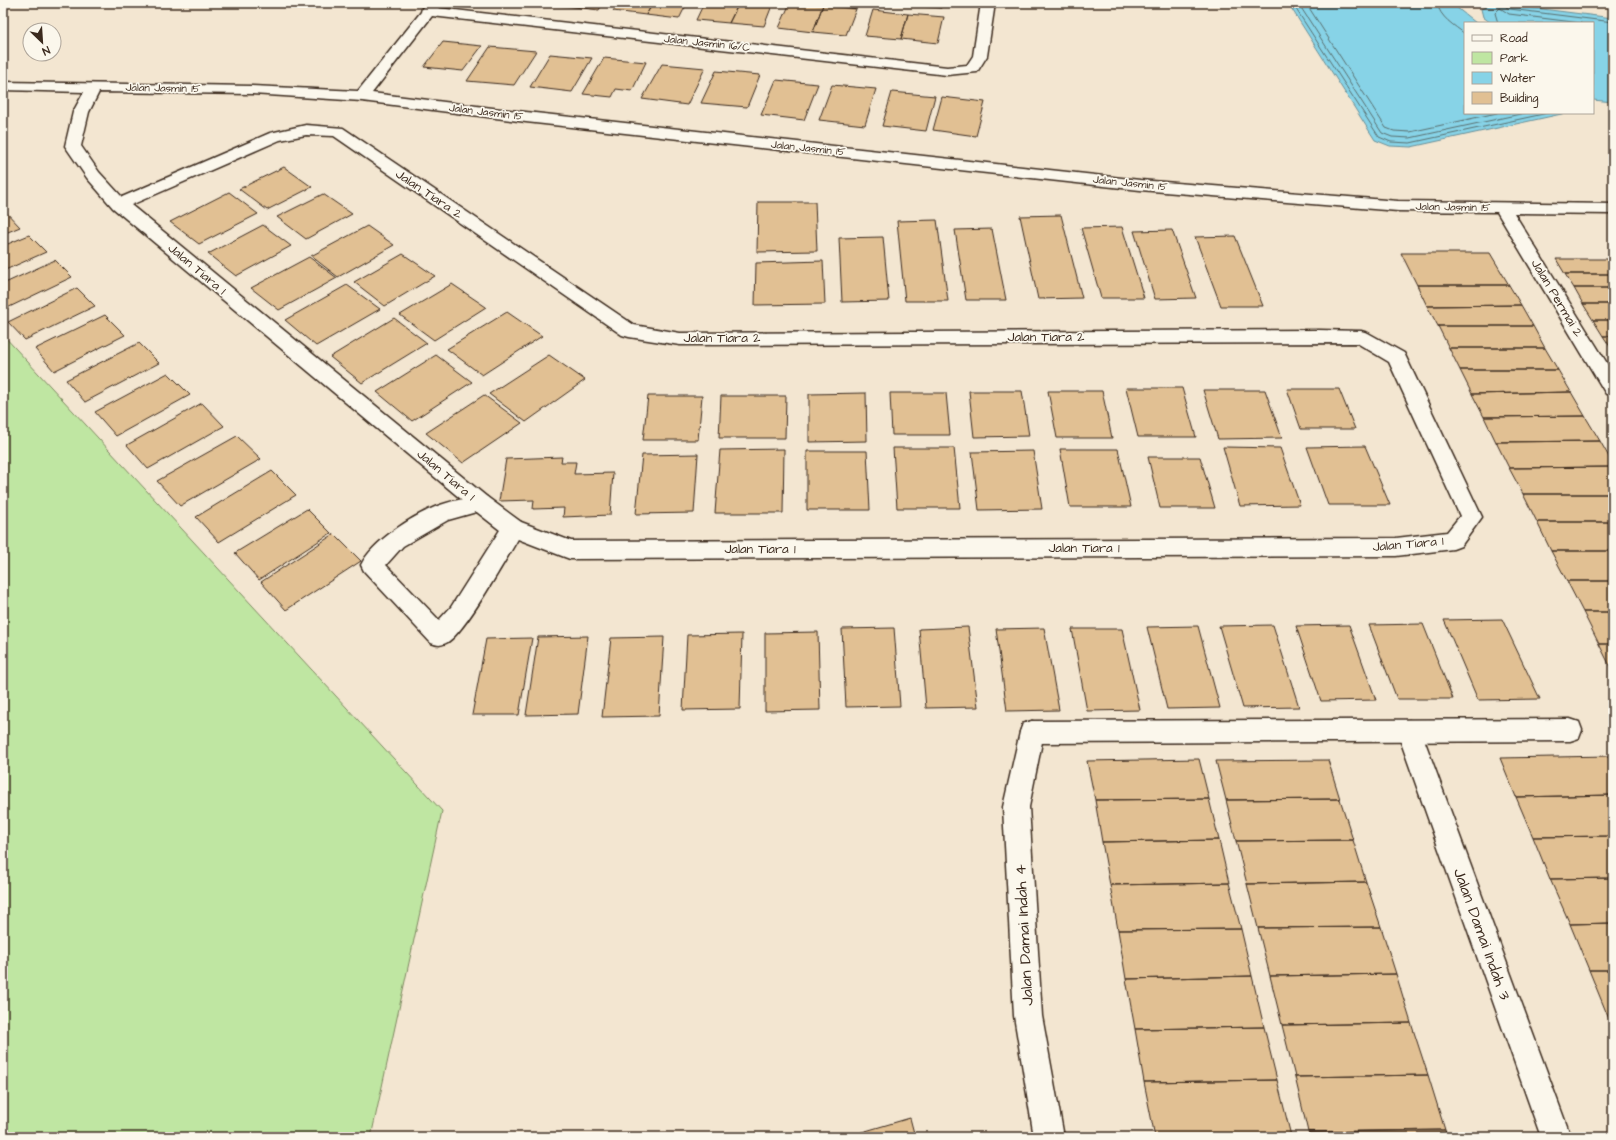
<svg xmlns="http://www.w3.org/2000/svg" width="1616" height="1140" viewBox="0 0 1616 1140" font-family="'Architects Daughter',sans-serif">
  <style>
    .green { fill: #bfe6a2; stroke: #7d8860 }
    .water { fill: #87d3e7; stroke: #698f97 }
    .lines { fill: none; stroke-linecap: round; stroke-linejoin: round }
    .shore { stroke: #596e6e; stroke-width: 1 }
    .building { fill: #e1c093; stroke: #3b2a1e }
    .service-casing { stroke: #3b2a1e; stroke-width: 3 }
    .minor-casing { stroke: #3b2a1e; stroke-width: 3 }
    .service { fill: #fbf7ec; fill-rule: evenodd }
    .minor { fill: #fbf7ec; fill-rule: evenodd }
    .labels { text-anchor: middle; dominant-baseline: central; stroke-width: 3.5; stroke-linejoin: round; paint-order: stroke }
    .far-street-label { font-size: 11px; fill: #3b2a1e; stroke: #fbf7ec }
    .street-label { font-size: 13px; fill: #3b2a1e; stroke: #fbf7ec }
    .near-street-label { font-size: 16px; fill: #3b2a1e; stroke: #fbf7ec }
  </style>
  <rect width="100%" height="100%" fill="#f3e6d1"/>
  <filter id="ink" filterUnits="userSpaceOnUse"><feTurbulence type="fractalNoise" baseFrequency=".025" numOctaves="2"/><feDisplacementMap in="SourceGraphic" scale="8" xChannelSelector="R" yChannelSelector="G"/><feConvolveMatrix kernelMatrix="1 2 1 2 8 2 1 2 1" color-interpolation-filters="sRGB"/></filter>
  <g filter="url(#ink)">
    <path class="green" d="M3,335L442,811L371,1137H3Z"/>
    <path class="water" d="M1288,3H1451L1476,23H1465V113H1566L1411,147L1390,146L1375,140Z
      M1495,3L1613,18V102L1593,100V23H1491L1483,17L1481,9Z"/>
    <g class="lines">
      <path class="shore" d="M1292,3L1379,137L1391,142L1410,143L1548,113
        M1298,3L1382,133L1392,137L1410,138L1525,113
        M1306,3L1386,128L1394,131L1410,132L1497,113
        M1437,3C1440,18 1454,25 1465,34
        M1506,3V7L1510,9L1613,22
        M1498,23L1495,13L1500,8L1509,14L1581,23"/>
    </g>
    <path class="building" d="M533,3H568L566,6Z
      M568,3H603L599,10L566,6Z
      M619,3H653L646,15L613,11Z
      M653,3H687L679,19L646,15Z
      M704,3H739L729,23L696,20Z
      M739,3H773L764,26L729,23Z
      M790,3L823,5L813,32L779,28Z
      M909,3H942L941,8L908,5Z
      M823,5L856,9L846,35L813,32Z
      M873,10L908,14L901,39L865,36Z
      M908,14L944,17L938,43L901,39Z
      M443,42L482,46L463,71L424,67Z
      M490,47L536,51L514,85L467,81Z
      M550,54L592,58L572,92L530,87Z
      M604,58L646,62L632,91L616,89L612,97L583,94Z
      M662,64L705,68L687,105L642,99Z
      M716,71L760,75L747,107L701,103Z
      M776,80L818,84L804,120L761,115Z
      M832,85L876,89L865,125L819,120Z
      M892,92L935,96L926,131L882,126Z
      M942,97L985,102L976,136L933,130Z
      M284,167L312,187L267,210L239,189Z
      M229,192L258,214L199,244L170,222Z
      M323,194L352,214L306,239L277,217Z
      M758,202H815L817,251L757,252Z
      M4,210L20,227L3,234V211Z
      M1061,215L1082,298L1038,299L1020,216Z
      M937,220L948,301H905L897,221Z
      M263,225L291,246L236,276L208,254Z
      M367,226L394,245L338,277L311,256Z
      M1122,227L1144,298H1101L1081,228Z
      M992,229L1006,300H966L955,230Z
      M1172,230L1196,298L1155,299L1134,231Z
      M29,235L46,252L3,271V246Z
      M1235,236L1263,306H1221L1195,237Z
      M883,237L889,301L842,302L839,238Z
      M1401,253H1490L1509,285H1417Z
      M403,254L435,276L385,306L354,282Z
      M309,257L337,278L279,310L251,288Z
      M1556,259H1613V274H1565Z
      M55,260L72,277L3,310V284Z
      M823,261L825,304L755,305L756,263Z
      M1565,274H1613V288H1574Z
      M452,284L486,307L434,340L400,315Z
      M347,285L380,309L316,346L285,320Z
      M1417,285H1509L1521,305L1427,306Z
      M77,288L95,306L25,340L8,322Z
      M1574,288H1613V304H1583Z
      M1583,304H1613V320H1593Z
      M1521,305L1533,326H1438L1427,306Z
      M507,312L542,336L482,375L447,349Z
      M105,315L125,335L54,371L35,349Z
      M394,318L427,343L362,383L330,357Z
      M1593,320H1613V336H1603Z
      M1438,326H1533L1545,348H1449Z
      M1603,336H1613V351Z
      M139,343L159,363L85,402L66,380Z
      M1449,348H1545L1558,370H1460Z
      M436,355L472,382L412,421L377,392Z
      M549,355L585,380L526,422L489,394Z
      M1460,370H1558L1571,392L1472,394Z
      M168,373L190,395L116,436L95,412Z
      M1126,388H1182L1196,437H1138Z
      M1287,389H1339L1355,429H1301Z
      M1203,390H1265L1282,438L1218,439Z
      M969,391H1022L1029,436L974,437Z
      M1048,391H1102L1112,438H1057Z
      M1571,392L1585,416L1484,417L1472,394Z
      M866,393L867,441L809,442V394Z
      M890,393H946L950,435H892Z
      M484,395L522,423L463,463L426,433Z
      M648,396H702L698,440H643Z
      M721,396H786L785,438H719Z
      M202,403L224,426L148,469L127,445Z
      M1585,416L1600,441L1496,442L1484,417Z
      M237,436L261,459L180,506L157,481Z
      M1600,441L1613,464V467L1509,468L1496,442Z
      M1365,446L1390,505H1328L1307,447Z
      M1223,447L1280,448L1300,505L1240,506Z
      M893,448H954L960,508H897Z
      M784,449L783,513H715L720,450Z
      M1060,449H1118L1131,507H1070Z
      M807,451H867L870,510H807Z
      M1033,451L1042,509L979,510L972,452Z
      M698,454L694,513L636,514L642,455Z
      M562,457L561,462H576L574,474L613,473L610,515L563,517L564,508L533,509L534,500L499,501L506,459Z
      M1148,457H1200L1215,508H1160Z
      M1613,467V494H1523L1509,468Z
      M272,471L296,495L219,542L196,517Z
      M1523,494H1613V522H1537Z
      M307,509L331,533L259,580L235,553Z
      M1537,522H1613V551H1551Z
      M334,534L361,561L286,610L261,582Z
      M1551,551H1613V581H1567Z
      M1567,581H1613V612H1583Z
      M1583,612H1613V644H1599Z
      M1502,619L1540,699L1478,700L1444,620Z
      M1423,624L1453,699H1397L1369,625Z
      M1273,625L1299,707L1243,708L1219,626Z
      M1349,625L1376,700L1321,701L1296,626Z
      M1198,626L1220,708L1167,709L1147,627Z
      M968,627L978,707L926,708L919,629Z
      M894,628L900,706L846,707L842,629Z
      M1044,628L1059,710L1007,711L996,629Z
      M1072,629H1122L1140,710L1087,711Z
      M818,632L820,710L765,711V633Z
      M742,634L740,709L683,710L687,635Z
      M588,636L578,714L526,715L538,637Z
      M664,637L659,716L602,717L611,638Z
      M532,638L519,715H472L486,639Z
      M1599,644H1613V672Z
      M1610,756L1613,762V795L1516,797L1500,758Z
      M1199,759L1209,799L1095,800L1087,761Z
      M1328,760L1340,799L1226,800L1216,761Z
      M1613,795V836L1533,837L1516,797Z
      M1209,799L1219,840L1102,842L1095,800Z
      M1340,799L1353,840L1236,841L1226,800Z
      M1613,836V878L1550,879L1533,837Z
      M1219,840L1229,883L1110,885L1102,842Z
      M1353,840L1366,882L1247,884L1236,841Z
      M1613,878V923L1570,924L1550,879Z
      M1366,882L1381,927L1258,928L1247,884Z
      M1229,883L1241,929L1118,930L1110,885Z
      M1613,923V970H1589L1570,924Z
      M1381,927L1396,974L1270,976L1258,928Z
      M1241,929L1252,976L1126,979L1118,930Z
      M1589,970H1613V1019H1609Z
      M1396,974L1411,1023L1282,1025L1270,976Z
      M1252,976L1264,1027L1135,1029L1126,979Z
      M1411,1023L1428,1075L1295,1077L1282,1025Z
      M1264,1027L1277,1080L1144,1082L1135,1029Z
      M1428,1075L1445,1130L1308,1132L1295,1077Z
      M1277,1080L1291,1136L1155,1137L1144,1082Z
      M910,1118L915,1137H845Z
      M1445,1130L1447,1137H1310L1308,1132Z"/>
    <g class="lines">
      <defs>
        <path id="service" d="M480,495L487,497L491,503L487,509L448,520L403,546L386,565L439,620L451,607L505,522L513,520L521,522L524,528L521,534C508,555 464,635 446,643C440,646 437,645 431,643L364,571L361,565C373,541 411,517 435,507C449,501 465,499 480,495Z
          M1570,719L1579,722L1582,730L1579,738L1570,741L1032,743L1023,740L1020,732L1023,724L1032,721Z"/>
        <path id="minor" d="M428,3H442L438,8L947,67L967,65L973,56L981,3H995L987,56L977,72L947,75L432,16L372,93L526,112L1140,180L1398,201L1613,204V214L1514,213L1613,373V396L1606,394L1497,212L1398,211L1140,190L526,122L362,101L252,94L99,92L89,112L81,146L99,172L122,197L270,133L306,125L343,128L634,325L680,333L1319,330L1361,331L1368,333L1404,353L1482,517L1461,546L1453,549L1396,556L570,559L562,556L505,534L473,509L113,208L87,178L65,146L73,112L84,92L3,90V82L252,86L358,91L421,12L422,8ZM306,135L334,136L622,335L629,337L680,345L1357,343L1389,362L1460,516L1447,532L1396,538L571,541L521,522L487,497L131,205L280,140Z
          M1409,720L1418,723L1421,731L1571,1137H1541L1397,731L1400,723Z
          M1032,721L1041,724L1044,732L1029,807L1042,1016L1064,1137H1034L1014,1016L1003,807L1020,732L1023,724Z"/>
      </defs>
      <use href="#service" class="service-casing"/>
      <use href="#minor" class="minor-casing"/>
      <use href="#service" class="service"/>
      <use href="#minor" class="minor"/>
    </g>
  </g>
  <g class="labels">
    <g class="far-street-label">
      <text transform="translate(707 43) rotate(6)">Jalan Jasmin 16/C</text>
      <text transform="translate(163 88) rotate(1)">Jalan Jasmin 15</text>
      <text transform="translate(486 112) rotate(7)">Jalan Jasmin 15</text>
      <text transform="translate(808 148) rotate(6)">Jalan Jasmin 15</text>
      <text transform="translate(1130 183) rotate(6)">Jalan Jasmin 15</text>
      <text transform="translate(1453 207) rotate(1)">Jalan Jasmin 15</text>
    </g>
    <g class="street-label">
      <text transform="translate(429 194) rotate(34)">Jalan Tiara 2</text>
      <text transform="translate(197 269) rotate(40)">Jalan Tiara 1</text>
      <text transform="translate(1557 298) rotate(59)">Jalan Permai 2</text>
      <text x="1046" y="337">Jalan Tiara 2</text>
      <text x="722" y="338">Jalan Tiara 2</text>
      <text transform="translate(446 475) rotate(40)">Jalan Tiara 1</text>
      <text transform="translate(1408 544) rotate(-5)">Jalan Tiara 1</text>
      <text x="1084" y="548">Jalan Tiara 1</text>
      <text x="760" y="549">Jalan Tiara 1</text>
    </g>
    <g class="near-street-label">
      <text transform="translate(1482 934) rotate(70)">Jalan Damai Indah 3</text>
      <text transform="translate(1024 935) rotate(-93)">Jalan Damai Indah 4</text>
    </g>
  </g>
  <rect width="1616" height="1140" fill="none" stroke="#fbf7ec" stroke-width="16"/>
  <rect x="8" y="8" width="1600" height="1124" fill="none" stroke="#3b2a1e" stroke-width="1.5" filter="url(#ink)"/>
  <rect x="1464" y="22" width="130" height="92" fill="#fbf7ec" stroke="#aea59a"/>
  <rect x="1472" y="35" width="20" height="6" fill="#fbf7ec" stroke="#aea59a"/>
  <text x="1500" y="42" font-size="12" fill="#3b2a1e">Road</text>
  <rect x="1472" y="52" width="20" height="12" fill="#bfe6a2" stroke="#aea59a"/>
  <text x="1500" y="62" font-size="12" fill="#3b2a1e">Park</text>
  <rect x="1472" y="72" width="20" height="12" fill="#87d3e7" stroke="#aea59a"/>
  <text x="1500" y="82" font-size="12" fill="#3b2a1e">Water</text>
  <rect x="1472" y="92" width="20" height="12" fill="#e1c093" stroke="#aea59a"/>
  <text x="1500" y="102" font-size="12" fill="#3b2a1e">Building</text>
  <g transform="translate(42 42) rotate(155)"><circle r="19" fill="#fbf7ec" stroke="#aea59a"/>
  <path d="M0-3L7 15L0 10L-7 15Z" fill="#3b2a1e"/>
  <text y="-6" font-size="11" font-weight="bold" text-anchor="middle" fill="#3b2a1e">N</text>
  </g>
</svg>
